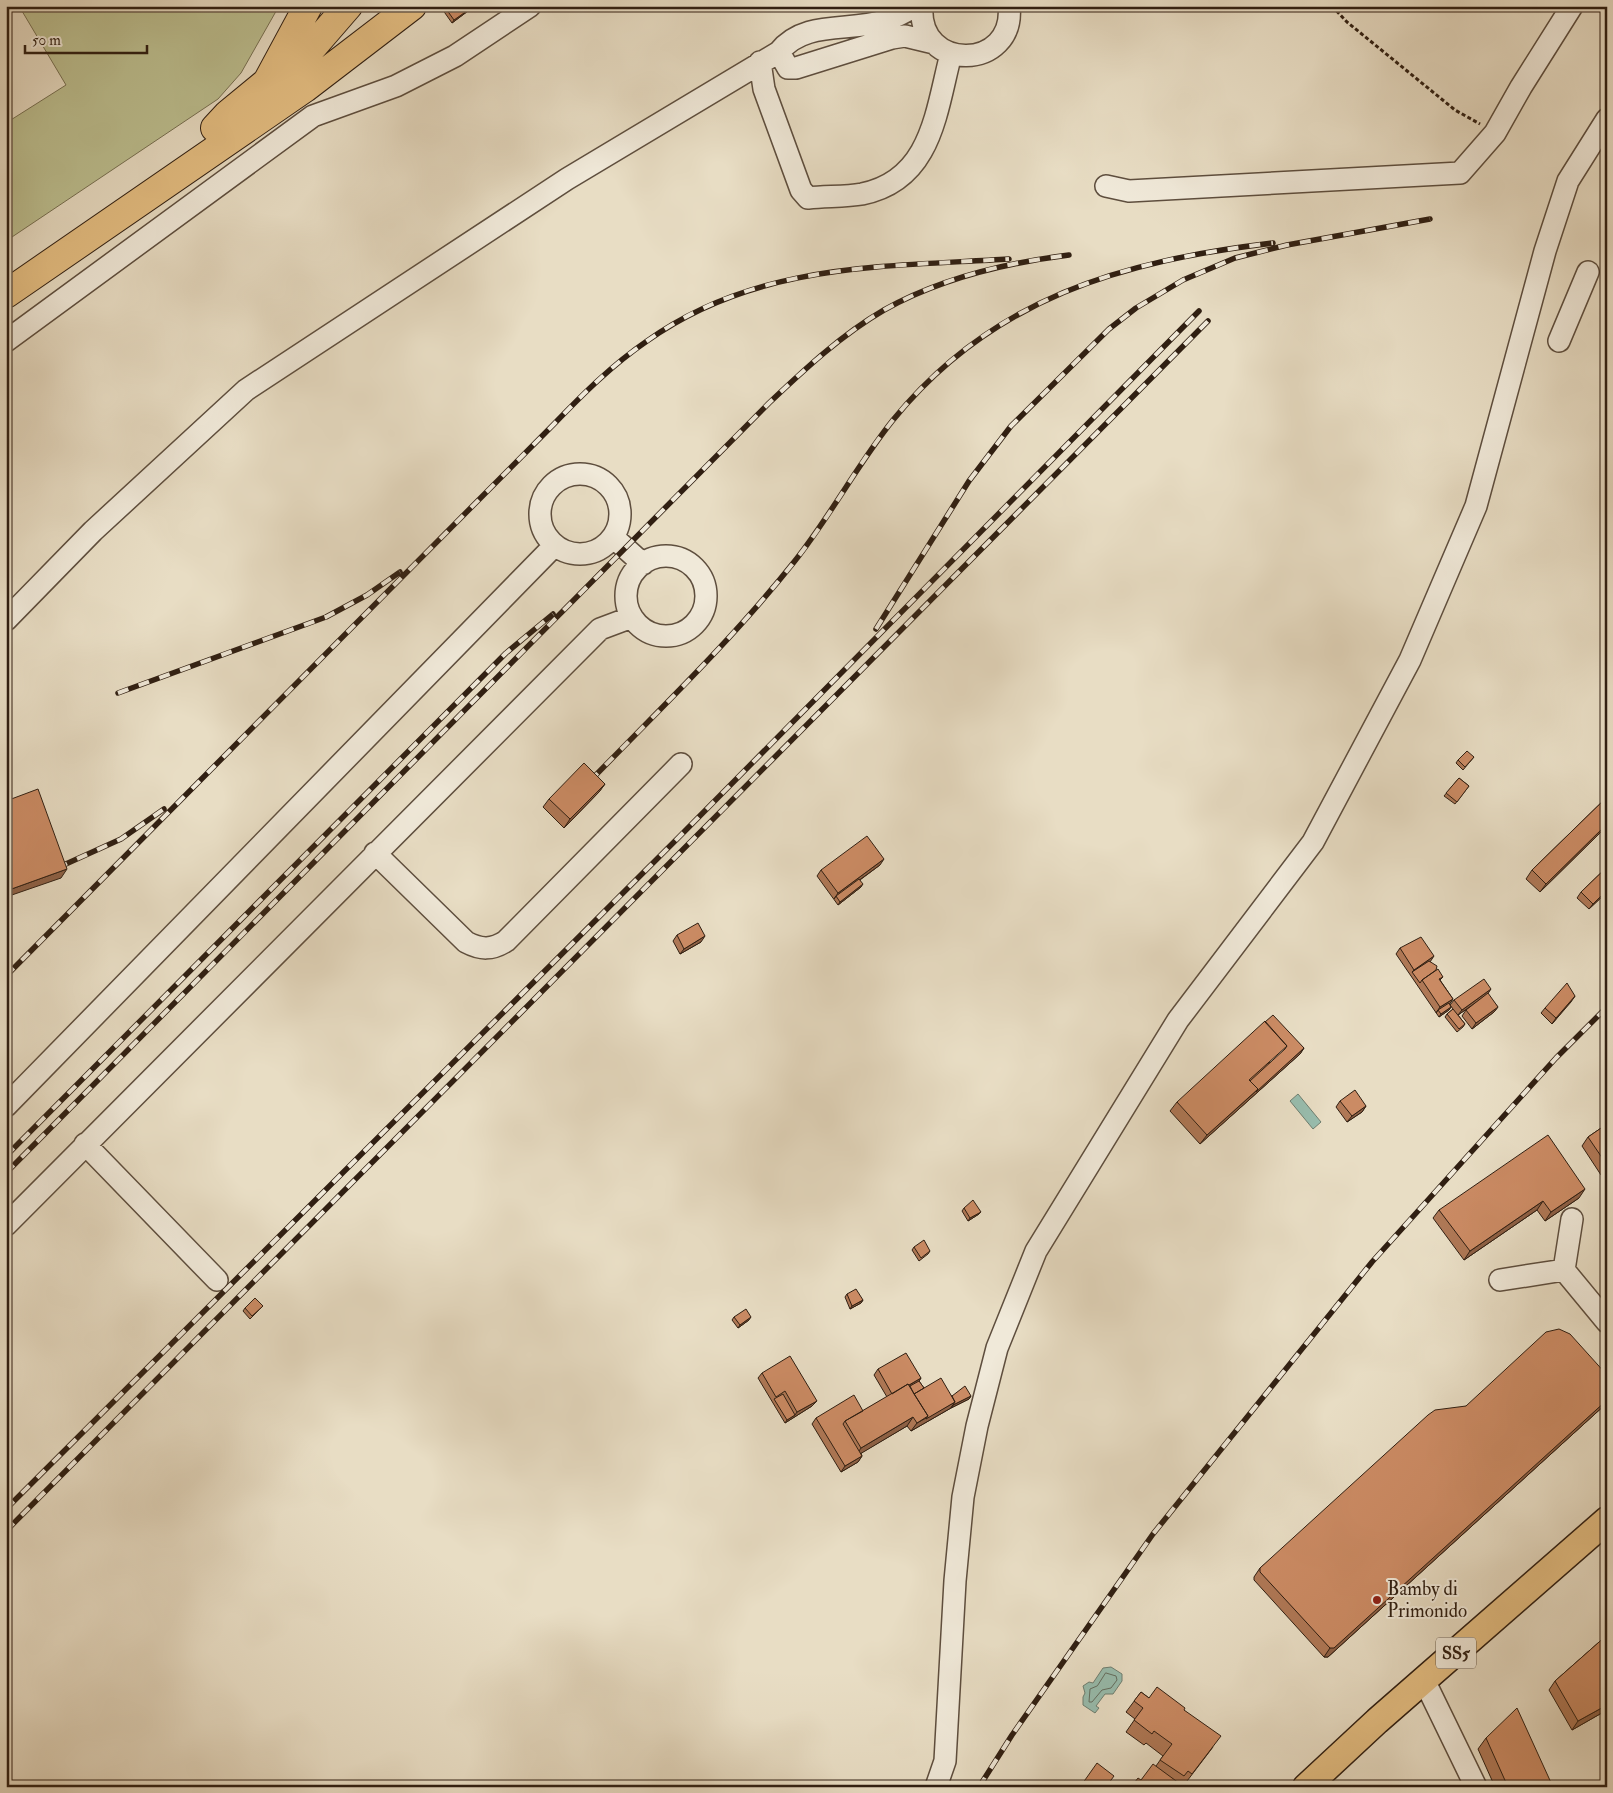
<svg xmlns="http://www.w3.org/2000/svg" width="1613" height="1793" viewBox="0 0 1613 1793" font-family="'IM FELL Double Pica',serif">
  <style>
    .green { fill: #bcbf90; stroke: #766f51 }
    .water { fill: #98bdae; stroke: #6e7e70 }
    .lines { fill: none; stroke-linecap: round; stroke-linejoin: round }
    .shore { stroke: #646e60; stroke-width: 1 }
    .minor-casing { stroke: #5e4e3e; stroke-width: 24 }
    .major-casing { stroke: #301f12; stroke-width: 29 }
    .highway-casing { stroke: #301f12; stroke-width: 30 }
    .path { stroke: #301f12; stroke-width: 3; stroke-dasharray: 4 2.5; stroke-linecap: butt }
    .minor { stroke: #f0e9d9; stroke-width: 21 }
    .major { stroke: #e4be82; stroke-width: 26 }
    .highway { stroke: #e4be82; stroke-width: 28 }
    .rail-casing { stroke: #301f12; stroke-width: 5.5 }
    .rail { stroke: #f0e9d9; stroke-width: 4; stroke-dasharray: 11; stroke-linecap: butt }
    .wall { fill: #af7856; stroke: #301f12 }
    .shaded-wall { fill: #8e6146; stroke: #301f12 }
    .building { fill: #cb8b64; stroke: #301f12 }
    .poi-dot { fill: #8f2418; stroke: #f0e9d9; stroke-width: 2 }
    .labels { text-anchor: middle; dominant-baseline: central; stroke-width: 4; stroke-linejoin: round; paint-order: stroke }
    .shield { fill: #f0e9d9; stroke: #6a5c4e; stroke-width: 1 }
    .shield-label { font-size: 18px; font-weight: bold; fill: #301f12 }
    .poi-label { font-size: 19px; fill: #301f12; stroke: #f0e9d9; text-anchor: start }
  </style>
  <rect width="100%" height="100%" fill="#e8ddc4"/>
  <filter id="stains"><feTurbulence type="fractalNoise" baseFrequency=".004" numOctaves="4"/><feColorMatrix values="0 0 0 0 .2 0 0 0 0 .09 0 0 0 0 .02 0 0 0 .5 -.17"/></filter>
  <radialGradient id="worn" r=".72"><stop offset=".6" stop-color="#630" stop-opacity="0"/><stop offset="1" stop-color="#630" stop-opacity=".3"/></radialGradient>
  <path class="green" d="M19,6H279L241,73L218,99L6,241V123L66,85Z"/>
  <path class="water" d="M1298,1094L1321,1122L1313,1129L1290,1101Z
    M1111,1667L1122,1674V1681L1113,1694H1105L1096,1706L1099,1708L1095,1713L1083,1705V1697L1085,1693L1083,1686L1089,1682L1093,1683L1103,1668Z"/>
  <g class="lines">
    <path class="shore" d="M1106,1673L1116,1676L1117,1680L1111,1688L1102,1690L1092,1702H1089L1090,1689L1097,1686Z"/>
    <defs>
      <path id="minor" d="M916,6C906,11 895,18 884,21C849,32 804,20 779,52L788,68H796L892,38L905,36L934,43
        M922,6C917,73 1016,71 1009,6
        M760,62L764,89L801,190L808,198C826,196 845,197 862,194C932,180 936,111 951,54
        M1106,186L1129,191L1460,173L1495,133L1521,87L1572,6
        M6,341L313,116L396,86L455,56L530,6
        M1559,341L1588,272
        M540 514a40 40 0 1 1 80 0a40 40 0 1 1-80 0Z
        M613,537L643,564
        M626 596a40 40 0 1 1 80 0a40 40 0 1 1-80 0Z
        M6,620L93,531L246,390L567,179L779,52
        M375,853L466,942C481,950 492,950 506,941L681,764
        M6,1106L555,545
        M85,1144L217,1280
        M6,1225L600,629L632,617
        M1564,1270L1572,1219
        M1500,1280L1564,1270L1607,1322
        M1424,1680L1476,1787
        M936,1787L945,1761L955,1581L963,1497L977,1426L997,1348L1036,1251L1178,1020L1313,842L1410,660L1476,506L1545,251L1568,181L1607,119"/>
      <path id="major" d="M1306,1787L1377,1721L1607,1520"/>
      <path id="highway" d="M257,103L284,80L348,6
        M215,128L228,114L267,82L308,6
        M6,294L305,88L412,6"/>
    </defs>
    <use href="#minor" class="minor-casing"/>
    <use href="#major" class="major-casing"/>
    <use href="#highway" class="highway-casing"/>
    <path class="path" d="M1332,6L1347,22L1455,110L1480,124"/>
    <use href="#minor" class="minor"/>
    <use href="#major" class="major"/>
    <use href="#highway" class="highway"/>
    <defs>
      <path id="rail" d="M876,629L969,481L1011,426L1109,329L1136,308L1183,280L1235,258L1287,245L1430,219
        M118,693L326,617L367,595L400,572
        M590,781C660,709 732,640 794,562C830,517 857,465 893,420C992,298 1122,261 1273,243
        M57,868L121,839L164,809
        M6,976L554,424C583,394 612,365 647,341C756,263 881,267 1009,259
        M6,1156L506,653L553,614
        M6,1173L769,403C805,369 841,335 884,310C941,278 1005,263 1069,255
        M6,1509L680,836L1199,311
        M6,1531L1208,321
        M979,1787L1012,1735L1153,1534L1372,1262L1556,1058L1607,1007"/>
    </defs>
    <use href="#rail" class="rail-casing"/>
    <use href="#rail" class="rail"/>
  </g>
  <path class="wall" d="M440,6H474L472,8L452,23Z
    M1474,757L1463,770L1456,763L1458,760Z
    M1459,778L1469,786L1455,804L1444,796Z
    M605,784L599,792L564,828L543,807L549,799Z
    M1607,797V826L1540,892L1526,879L1532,870Z
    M880,865L860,880L861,887L838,905L817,876L821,870Z
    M1607,867V892L1589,909L1577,898L1581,892Z
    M677,935L701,942L680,954L673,941Z
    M1400,948L1430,962L1436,970L1443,977L1440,980L1453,999L1449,1004L1451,1007L1449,1010L1439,1017L1396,954Z
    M1487,994L1498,1007L1494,1012L1472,1029L1462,1016L1466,1010L1482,998L1458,1015L1465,1024L1463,1027L1457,1032L1445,1017L1447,1014L1453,1009L1450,1005L1454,1000Z
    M1575,996L1552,1024L1541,1013L1545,1008Z
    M1304,1048L1300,1054L1200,1144L1170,1111L1177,1102Z
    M1340,1101L1366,1106L1362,1112L1347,1122L1336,1107Z
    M1607,1124V1171L1601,1175L1582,1146L1588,1137Z
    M1579,1198L1545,1221L1537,1210L1464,1260L1433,1218L1439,1210Z
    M964,1208L979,1214L968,1221L962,1211Z
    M914,1247L930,1251L928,1254L919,1261L912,1250Z
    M847,1294L863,1300L861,1303L850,1309L845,1297Z
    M263,1306L250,1319L243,1311L245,1308Z
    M734,1317L749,1320L738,1328L732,1320Z
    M878,1369L921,1378L919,1381L924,1388L952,1396H971L969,1399L951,1408L911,1431L907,1426L861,1453L862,1456L858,1462L841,1472L812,1424L816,1418L863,1411L887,1397L874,1375Z
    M762,1373L817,1401L812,1406L785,1423L758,1378Z
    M1607,1375V1403L1328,1657H1324L1254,1580V1577L1260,1568L1466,1406Z
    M1607,1635V1710L1572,1730L1549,1690L1555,1681Z
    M1141,1692L1149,1698L1184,1710L1213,1747L1184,1785L1180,1782L1179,1783L1141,1780L1156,1766L1163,1756L1146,1743L1144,1745L1126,1732L1135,1719L1126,1712Z
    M1486,1738L1553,1787H1495L1478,1749Z"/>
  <path class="shaded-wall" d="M474,6L472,8L452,23L454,20Z
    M605,784L599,792L564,828L570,819Z
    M1607,824V826L1540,892L1546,884Z
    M884,859L880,865L836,897V896L834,899L838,893Z
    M67,869L61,878L6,897V891Z
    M863,884L861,887L838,905L840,902Z
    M1607,890V892L1589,909L1593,904Z
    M705,936L701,942L680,954L684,949Z
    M1434,956L1430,962L1412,972L1414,970Z
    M1491,989L1487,995L1458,1015L1462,1010Z
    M1575,996L1571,1002L1552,1024L1556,1018Z
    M1453,999L1449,1005L1438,1010L1436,1013L1440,1007Z
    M1451,1007L1449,1010L1439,1017L1441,1014Z
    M1498,1007L1494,1012L1472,1029L1476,1023Z
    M1304,1048L1300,1054L1200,1144L1207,1135Z
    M1366,1106L1362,1112L1347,1122L1352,1116Z
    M1607,1167V1171L1601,1175Z
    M1585,1189L1579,1198L1545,1221L1551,1212Z
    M1543,1201L1537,1210L1464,1260L1470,1251Z
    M981,1212L979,1214L968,1221L970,1218Z
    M863,1300L861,1303L850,1309L852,1306Z
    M751,1317L749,1320L738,1328L740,1325Z
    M921,1378L917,1384L893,1395Z
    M971,1396L969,1399L951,1408L953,1405Z
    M1607,1400V1403L1328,1657H1324L1330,1648Z
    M817,1401L812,1406L785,1423L787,1420L795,1415L797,1412Z
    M955,1402L951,1408L911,1431L917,1423Z
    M913,1417L907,1426L855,1457L861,1448Z
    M862,1456L858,1462L841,1472L845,1466Z
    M1607,1705V1710L1572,1730L1578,1721Z"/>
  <path class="building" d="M444,6H474L454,20Z
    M1467,751L1474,757L1465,767L1458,760Z
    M584,763L605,784L570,819L549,799Z
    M1459,778L1469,786L1457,802L1446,793Z
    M38,789L67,869L6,891V801Z
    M1607,797V824L1546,884L1532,870Z
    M867,836L884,859L838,893L821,870Z
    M1607,867V890L1593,904L1581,892Z
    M859,879L863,884L840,902L836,896Z
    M698,923L705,936L684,949L677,935Z
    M1421,937L1434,956L1414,970L1400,948Z
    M1429,961L1437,966L1436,970L1422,980L1420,983L1412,972Z
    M1438,969L1443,977L1439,979L1453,999L1440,1007L1422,980Z
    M1484,979L1491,989L1462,1010L1454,1000Z
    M1567,983L1575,996L1556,1018L1545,1008Z
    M1488,993L1498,1007L1476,1023L1466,1010Z
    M1449,1003L1451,1007L1441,1014L1438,1010Z
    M1453,1009L1465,1024L1459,1029L1447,1014Z
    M1273,1015L1304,1048L1256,1092L1258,1089L1250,1081L1285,1049L1287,1046L1265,1022Z
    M1265,1021L1287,1046L1249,1080L1258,1089L1207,1135L1177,1102Z
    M1355,1090L1366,1106L1352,1116L1340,1101Z
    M1607,1124V1165L1588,1137Z
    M1548,1135L1585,1189L1551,1212L1543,1201L1470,1251L1439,1210Z
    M973,1200L981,1212L970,1218L964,1208Z
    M924,1240L930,1251L921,1258L914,1247Z
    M856,1289L863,1300L852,1306L847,1294Z
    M255,1298L263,1306L252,1316L245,1308Z
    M746,1309L751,1317L740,1325L734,1317Z
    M1559,1329L1570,1334L1607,1375V1400L1334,1648H1330L1260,1572V1568L1428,1415L1435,1410L1466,1406L1546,1332Z
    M906,1353L921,1378L909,1385L908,1384L892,1394L878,1369Z
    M790,1356L817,1401L797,1412L785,1391L776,1397L762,1373Z
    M941,1378L955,1402L926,1419L928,1416L914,1394Z
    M919,1381L924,1388L914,1394L910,1386Z
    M908,1384L928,1416L917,1423L913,1417L861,1448L845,1421Z
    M965,1386L971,1396L953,1405L955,1402L952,1396Z
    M783,1394L795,1415L787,1420L774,1399Z
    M854,1395L863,1411L845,1421L843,1424L862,1456L845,1466L816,1418Z
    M1607,1635V1705L1578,1721L1555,1681Z
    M1157,1687L1185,1708L1184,1710L1221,1736L1192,1774L1188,1771L1184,1776L1160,1760L1172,1744L1154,1731L1152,1734L1134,1720L1143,1708L1134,1701L1141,1692L1149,1698Z
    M1517,1708L1553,1787H1508L1486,1738Z
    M1097,1763L1114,1776L1106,1787H1080Z
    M1153,1764L1183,1786V1787H1131L1138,1778L1141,1780Z
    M1110,1781L1119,1787H1106Z"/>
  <circle class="poi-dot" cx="1377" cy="1600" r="5"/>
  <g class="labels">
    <rect class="shield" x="1436" y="1637.5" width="40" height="31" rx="4"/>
    <g class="shield-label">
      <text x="1456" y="1653">SS5</text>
    </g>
    <g class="poi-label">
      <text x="1387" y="1589">Bamby di<tspan x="1387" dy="22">Primonido</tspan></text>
    </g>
  </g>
  <rect width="1613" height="1793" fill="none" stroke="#e8ddc4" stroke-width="25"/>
  <rect x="8" y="8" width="1598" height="1778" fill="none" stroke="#301f12" stroke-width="2.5"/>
  <rect x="12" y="12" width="1588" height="1768" fill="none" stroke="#301f12"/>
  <path d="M25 45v8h122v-8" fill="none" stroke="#301f12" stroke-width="2.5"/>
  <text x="32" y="45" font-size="15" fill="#301f12" stroke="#f0e9d9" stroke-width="4" paint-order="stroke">50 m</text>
  <rect width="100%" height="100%" filter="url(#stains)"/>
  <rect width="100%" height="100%" fill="url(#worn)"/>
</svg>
